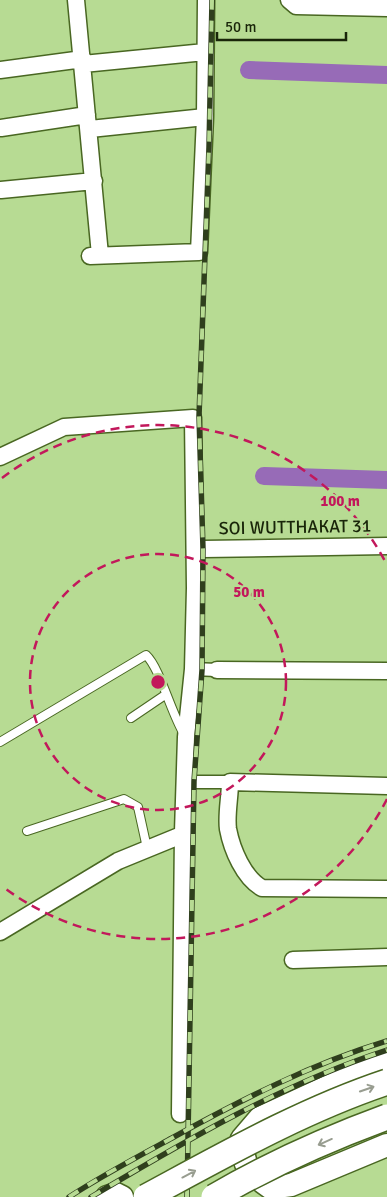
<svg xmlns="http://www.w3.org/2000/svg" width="387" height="1197" viewBox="0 0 387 1197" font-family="Signika,sans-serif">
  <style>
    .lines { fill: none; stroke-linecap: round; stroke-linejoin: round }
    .canal { stroke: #976bb7; stroke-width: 18 }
    .service-casing { stroke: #496722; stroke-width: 10 }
    .pedestrian-casing { stroke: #496722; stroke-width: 15 }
    .minor-casing { stroke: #496722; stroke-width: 19 }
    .secondary-casing { stroke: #496722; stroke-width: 25 }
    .service { stroke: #fff; stroke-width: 8 }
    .pedestrian { stroke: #fff; stroke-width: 12 }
    .minor { stroke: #fff; stroke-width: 16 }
    .secondary { stroke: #fff; stroke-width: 22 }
    .rail-casing { stroke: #2f3f1d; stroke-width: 5.5 }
    .rail { stroke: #b7db93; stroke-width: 4; stroke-dasharray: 11; stroke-linecap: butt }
    .primary-bridge-casing { stroke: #496722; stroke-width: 28; stroke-linecap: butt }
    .primary-bridge { stroke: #fff; stroke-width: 25 }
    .oneway { stroke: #989d90 }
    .ring { fill: none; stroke: #c2185b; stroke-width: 2.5; stroke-dasharray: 9 6 }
    .labels { text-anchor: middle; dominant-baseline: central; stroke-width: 4.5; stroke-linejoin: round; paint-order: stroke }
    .street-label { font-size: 18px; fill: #192509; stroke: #b7db93 }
    .centre { fill: #c2185b; stroke: #b7db93; stroke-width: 2.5 }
    .ring-label { font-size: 15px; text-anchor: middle; font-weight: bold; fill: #c2185b; stroke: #b7db93; stroke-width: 4.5; stroke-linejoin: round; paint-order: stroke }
  </style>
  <rect width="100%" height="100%" fill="#b7db93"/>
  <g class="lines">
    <path class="canal" d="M249,70L387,75
      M264,476L387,480"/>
    <defs>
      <path id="service" d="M131,718L165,695
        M0,742L146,655C160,668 171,713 184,734
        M27,831L124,799L138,807L147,848"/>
      <path id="pedestrian" d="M193,669L217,670
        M186,782H230"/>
      <path id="minor" d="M76,0L100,255
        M289,0L296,6L387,8
        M83,64L205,52
        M0,70L83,59
        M1,128L87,115
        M90,129L205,117
        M1,190L94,181
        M90,256L199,252L205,117L206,0
        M0,457L64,427L193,418L195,588L193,669L186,737L183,832L180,1114
        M203,549L387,546
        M217,670L387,671
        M387,786L230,782C230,797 226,815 228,829C232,850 244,878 262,888L387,889
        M0,932L118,861L184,834
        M293,960L387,957"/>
      <path id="secondary" d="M387,1062L351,1076L260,1118L242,1139C244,1169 247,1171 271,1188L291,1185L387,1145
        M107,1197L116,1194L122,1197"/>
    </defs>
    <use href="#service" class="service-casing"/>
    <use href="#pedestrian" class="pedestrian-casing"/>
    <use href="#minor" class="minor-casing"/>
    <use href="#secondary" class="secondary-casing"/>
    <use href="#service" class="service"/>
    <use href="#pedestrian" class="pedestrian"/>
    <use href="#minor" class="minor"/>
    <use href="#secondary" class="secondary"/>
    <defs>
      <path id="rail" d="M69,1197C103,1175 137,1157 172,1138C241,1100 311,1064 387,1041
        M91,1197C185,1141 282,1084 387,1050
        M187,1197L194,781L202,670L203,549L199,416L209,147L212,0"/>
    </defs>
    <use href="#rail" class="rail-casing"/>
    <use href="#rail" class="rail"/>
    <defs>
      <path id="primary-bridge" d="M146,1197C224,1155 303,1110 387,1082
        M214,1197C269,1165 327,1139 387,1117"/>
    </defs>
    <use href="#primary-bridge" class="primary-bridge-casing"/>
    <use href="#primary-bridge" class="primary-bridge"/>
  </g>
  <defs><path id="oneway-shaft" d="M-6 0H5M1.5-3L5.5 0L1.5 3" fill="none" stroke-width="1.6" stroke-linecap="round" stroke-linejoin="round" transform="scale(1.25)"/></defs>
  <g class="oneway">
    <use href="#oneway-shaft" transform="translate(367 1089) rotate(-19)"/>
    <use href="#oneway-shaft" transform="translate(325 1142) rotate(156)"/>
    <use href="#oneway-shaft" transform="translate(189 1174) rotate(-28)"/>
  </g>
  <g class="ring">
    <circle cx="158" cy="682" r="128"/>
    <path d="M387 799A257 257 0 0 1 2 886M2 478A257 257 0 0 1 387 565"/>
  </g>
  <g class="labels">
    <g class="street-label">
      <text transform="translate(295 527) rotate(-1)">SOI WUTTHAKAT 31</text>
    </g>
  </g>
  <circle cx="158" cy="682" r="8" class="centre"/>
  <g class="ring-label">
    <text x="340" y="506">100 m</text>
    <text x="249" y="597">50 m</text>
  </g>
  <path d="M217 32v8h129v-8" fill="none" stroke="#192509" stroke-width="2.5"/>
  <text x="225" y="32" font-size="15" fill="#192509" stroke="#b7db93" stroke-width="4" paint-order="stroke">50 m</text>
</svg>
